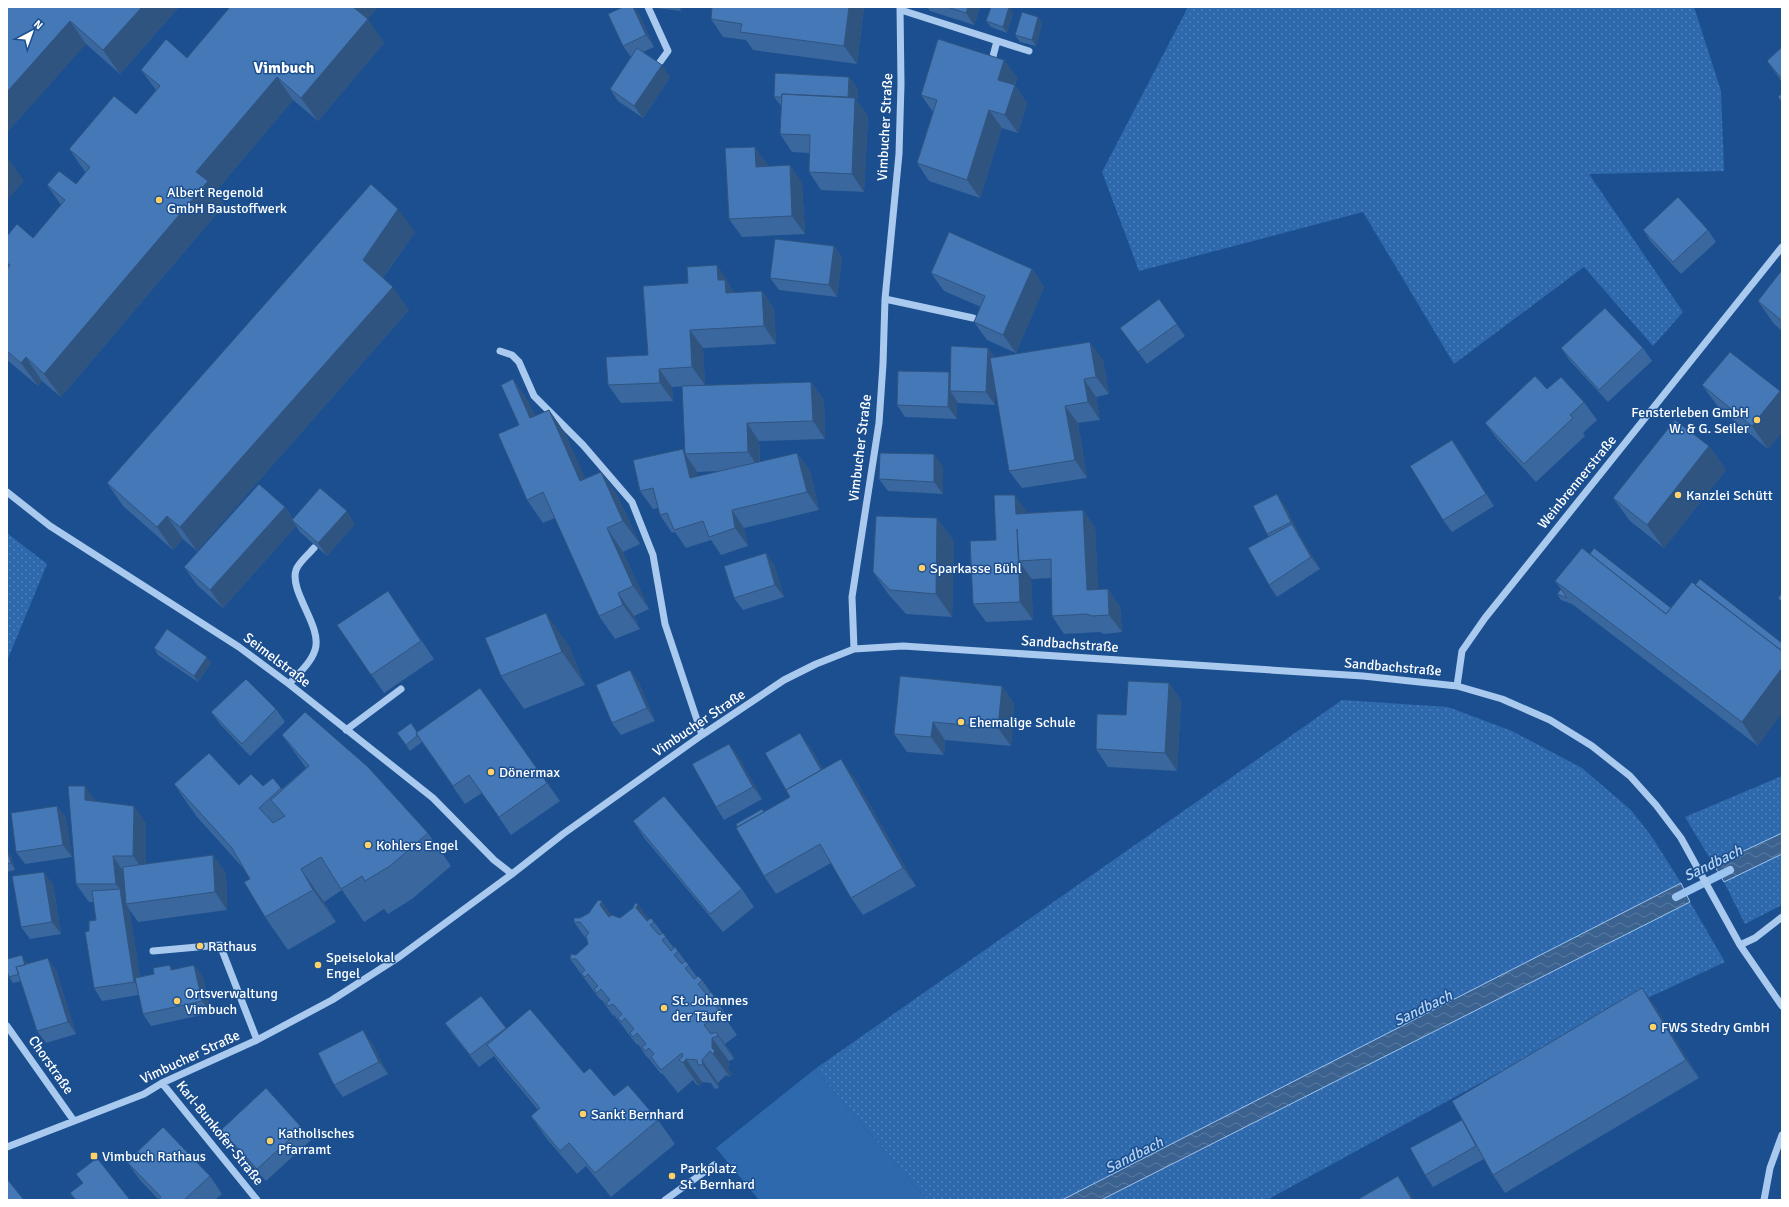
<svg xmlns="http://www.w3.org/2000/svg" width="1789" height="1207" viewBox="0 0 1789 1207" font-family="Signika,sans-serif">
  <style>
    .green { fill: url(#green-dots) }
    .pitch { fill: #2e69ad }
    .water { fill: url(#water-waves); stroke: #9cc4f0 }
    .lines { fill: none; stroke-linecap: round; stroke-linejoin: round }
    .stream { stroke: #9cc4f0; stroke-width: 8 }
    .minor { stroke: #a9c9ee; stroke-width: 7 }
    .wall { fill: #3a679d; fill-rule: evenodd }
    .shaded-wall { fill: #305480 }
    .building { fill: #4478b7; stroke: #305480 }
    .poi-dot { fill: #ffd166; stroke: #1b4f8f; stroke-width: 1.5 }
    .labels { text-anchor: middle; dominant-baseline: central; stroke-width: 3; stroke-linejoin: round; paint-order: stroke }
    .street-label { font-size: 14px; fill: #fff; stroke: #1b4f8f }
    .poi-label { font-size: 14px; fill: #fff; stroke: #1b4f8f; text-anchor: start }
    .water-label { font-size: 15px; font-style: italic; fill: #b5d3f5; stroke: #1b4f8f }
    .quarter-label { font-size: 16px; font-weight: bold; fill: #fff; stroke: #1b4f8f }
  </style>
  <defs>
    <pattern id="green-dots" width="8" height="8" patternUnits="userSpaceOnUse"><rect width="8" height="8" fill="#2e69ad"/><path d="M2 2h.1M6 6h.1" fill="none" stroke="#4d80b9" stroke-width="1.8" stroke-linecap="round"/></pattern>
    <pattern id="water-waves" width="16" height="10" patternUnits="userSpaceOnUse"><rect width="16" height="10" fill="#3c6290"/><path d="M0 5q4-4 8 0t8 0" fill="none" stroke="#597aa1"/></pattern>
  </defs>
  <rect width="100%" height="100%" fill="#1b4f8f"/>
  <path class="green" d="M1188,7H1694L1721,91L1724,171L1589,174L1683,312L1653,346L1584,267L1454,364L1363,212L1139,271L1102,172Z
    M7,533L47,564L7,661Z
    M1342,700L1448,707L1512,731L1582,768L1631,810L1652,837L1681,883L1062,1200H927L815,1069Z
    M1782,776V833L1714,865L1685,817Z
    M1782,854V905L1745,924L1724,882Z
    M1690,902L1725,962L1566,1036L1267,1200H1101Z"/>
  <path class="pitch" d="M815,1069L927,1200H759L716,1148Z"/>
  <path class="water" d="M1782,833V854L1724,882L1714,865Z
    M1681,883L1690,902L1101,1200H1062Z"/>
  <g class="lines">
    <path class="stream" d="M1676,897L1730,870"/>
    <path class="minor" d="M648,7L668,51L660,62
      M901,10L1029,51
      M991,64L997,41
      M885,299L973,318
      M500,351L512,355L519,362L534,396L583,445L632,502L653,555L665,624L702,735
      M7,492L50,526L239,647L289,684L433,798L494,860L512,874
      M854,649L852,597L879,423L883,364L885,299L899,154L901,84L900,7
      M289,684C298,674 311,663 315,650C323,627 289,592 296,570C298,563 309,554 314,548
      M1457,686L1462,651L1485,618L1782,247
      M346,730L401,689
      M1740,945L1755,938L1782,917
      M153,951L220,945L257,1040
      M7,1026L74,1121
      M162,1083L257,1200
      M7,1147L144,1094L162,1083L257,1040L332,1000L399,957L512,874L563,834L702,735L784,680L816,664L854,649L903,646L1363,676L1457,686L1502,699L1550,720L1592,746L1630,776L1656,805L1681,838L1740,945L1782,1006
      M665,1200L714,1165
      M1764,1200L1770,1168L1782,1135"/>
  </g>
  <path class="wall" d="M7,7H179L120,74L86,44Z
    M230,7H378L367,19L384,43L318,121L293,100L215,192L224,205L61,397L42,381L38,386L7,360V236L33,238L61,205L47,185L76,184L86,173L69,149L136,114L156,90L141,70L187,58Z
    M623,7H634L640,16L654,47L643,52L670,77L643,118L618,101L610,89L631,57L623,46Z
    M655,7H682L681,11L656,8Z
    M712,7H864L857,64L753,50L746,40L723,37L711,19Z
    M927,7H980L974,25L930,11Z
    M1013,13L1007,33L991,27L986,21Z
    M1038,17L1042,23L1036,46L1020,42L1015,35Z
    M1782,47V82L1767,61Z
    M1004,60L1017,78L1015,85L1027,103L1018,133L1002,128L980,198L929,181L917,163L933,112L921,95Z
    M849,77L858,89L857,101L868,116L864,192L821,190L809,172L810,153L792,152L780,134L781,106L774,97Z
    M768,165V167L790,165L802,183L805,234L742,237L729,219Z
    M1643,230H1708L1716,242L1681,274L1651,242Z
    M415,232L383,278L409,310L197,551L183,539L173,550L123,506L107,483Z
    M834,246L842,258L837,297L779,290L770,278Z
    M1032,269L1044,287L1016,353L987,340L974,322L981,307L944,291L931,273Z
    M1782,270V331L1774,324L1758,301Z
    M729,283L730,286L734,293L762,291L774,309L776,344L703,348L705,385L672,387L673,401L621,403L608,385L648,355Z
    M1159,299L1185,336L1147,364L1120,328Z
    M988,348L995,358L1103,360L1109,394L1096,397L1100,420L1078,423L1087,478L1022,488L1009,471L995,388V405L958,403L957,401V419L905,417L897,405L949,372L950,374Z
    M1561,348H1643L1652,361L1608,402L1570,361Z
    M513,379L529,403L535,416L549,410L565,433L585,479L601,472L617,495L640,544L623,552L649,609L634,616L640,629L615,639L599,616L555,518L543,523L527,500L519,425Z
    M811,382L824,400L825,439L759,441L760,462L797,453L810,471L819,510L744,528L748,546L721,555L711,540L686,548L675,532L672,533L660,515L658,508L653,509L640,491L683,449L684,452ZM696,471L697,472L719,471L697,477Z
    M1702,385L1780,391L1782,394V432L1768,449L1719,408Z
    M1547,389L1584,402L1597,420L1583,433L1585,436L1536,482L1498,440L1485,423Z
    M1452,440L1460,452L1494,506L1452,532L1443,520Z
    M1709,446L1726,470L1664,548L1630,521L1613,498Z
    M943,467V494L888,491L879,479Z
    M1285,506L1299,534L1320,569L1277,597L1269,585V537L1267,534Z
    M285,507L293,519L355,524L327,556L300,532L296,526L223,608L197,585L184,567Z
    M1083,510L1095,528L1098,589H1108L1120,607L1122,632L1104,634L1100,632L1064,634L1052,616L1051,578L1032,579L1031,578L1033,620L986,622L973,604L996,540L1028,513Z
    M937,518L954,542L952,617L906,614L889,595L873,572Z
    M766,553L774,565L784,597L743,610L734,598Z
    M1590,554L1671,608L1758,746L1572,604L1561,600L1557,594L1561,589L1555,581Z
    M388,591L434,659L384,693L337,625Z
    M569,646L585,685L524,709L501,676Z
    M154,648L207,657L211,663L198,682L158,655Z
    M630,670L639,683L655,721L621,735L612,723Z
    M1169,683L1181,701L1177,771L1108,767L1096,749L1126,715Z
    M1002,686L1014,704L1011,746L945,740L944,755L907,752L894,734Z
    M480,688L560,801L511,835L482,793L465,804L422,742L410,751L397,733L417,732Z
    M276,709L285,722L250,756L220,724L211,712Z
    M282,735L428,833L451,866L412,899L388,914L384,909L364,922L342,890L324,902L336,922L288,950L265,917L250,879L244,869L197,817L174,784L239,785L263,786L273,778L282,789L306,768Z
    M729,744L738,756L762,799L724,820L716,807Z
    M809,745L823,769L854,777L916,886L863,915L851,898L831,863L776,894L764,876L790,797Z
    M96,801L146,823V864L213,855L226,873L227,910L138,922L129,909L140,977L173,970L203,977L211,1013L151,1026L143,1014L139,995L102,1001L94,988L89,931L96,920L94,902H89L76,884Z
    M57,806L66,818L72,857L25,864L16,852Z
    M633,821L742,889L754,907L723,932L645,839Z
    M7,850L11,856L15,870L7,872Z
    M53,884L61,934L30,939L21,927Z
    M638,904L649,920L651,918L674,948L678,951L697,977L702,980L730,1020L728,1022L737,1035L725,1044L733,1055L734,1059L729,1061L728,1069L732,1074L730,1077L726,1075L718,1083L719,1088L715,1089L711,1083L702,1082L699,1086L696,1084L693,1080L678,1093L662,1073L661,1074L650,1060L646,1056L638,1044L637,1045L614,1015L613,1016L602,1000H601L598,997L570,959L576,955L588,944L587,940L574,922L580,918L611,915L620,918Z
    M26,962L27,964L56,970L76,1034L46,1043L37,1031L21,981L13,983L9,977Z
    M481,996L507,1029L584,1073L614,1096L658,1120L675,1144L611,1197L586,1166L577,1174L547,1139L531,1116L538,1110L504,1069L494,1056L479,1067L454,1036L445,1023Z
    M1655,1006L1699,1078L1505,1193L1493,1175L1484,1159L1433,1187L1425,1175L1462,1120Z
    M372,1043L388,1074L343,1097L334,1085Z
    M302,1128L311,1140L266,1181L230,1142L221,1130Z
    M127,1162L210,1176L222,1194L215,1200H158V1199L140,1180Z"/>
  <path class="shaded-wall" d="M142,7H179L120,74L103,50Z
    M350,7H378L363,25Z
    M633,7H634L640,16L654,47L646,35Z
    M679,7H682L681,11Z
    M849,7H864L857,64L844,46Z
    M968,7H980L974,25L966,13Z
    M1009,7L1013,13L1007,33L1003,27Z
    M1038,17L1042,23L1036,46L1032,40Z
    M368,19L384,43L318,121L301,98Z
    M70,21L86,44L7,133V92Z
    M1004,60L1017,78L1010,98L998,80Z
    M662,65L670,77L643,118L634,106Z
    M277,77L293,100L215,192L224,205L61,397L44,374L196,172Z
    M849,77L858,89L857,101L868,116L864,192L852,174L848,100Z
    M1015,85L1027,103L1018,133L1005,115Z
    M989,110L1002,128L980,198L967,180Z
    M755,147L768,165L769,185L756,167Z
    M7,158H8L24,181L7,200Z
    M790,165L802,183L805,234L792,216Z
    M398,209L415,232L379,283L363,260Z
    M834,246L842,258L837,297L829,285Z
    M717,265L729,283L730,286L738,298L726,293L718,280Z
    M1032,269L1044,287L1016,353L1003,335Z
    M393,287L409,310L197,551L180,527Z
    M762,291L774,309L776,344L764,326Z
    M690,330L703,348L705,385L692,367Z
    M1090,342L1103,360L1109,394L1096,377Z
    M988,348L996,360L995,405L986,392Z
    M26,357L42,381L38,386L21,363Z
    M659,369L672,387L673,401L660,383Z
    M949,372L957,384L950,391L957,401V419L948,407Z
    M513,379L529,403L546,442L530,418Z
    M1084,379L1096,397L1100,420L1088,402Z
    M811,382L824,400L825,439L813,421Z
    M1780,391L1782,394V432L1768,449L1752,426Z
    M1065,406L1078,423L1087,478L1075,460Z
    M549,410L565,433L597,504L580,481Z
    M747,423L759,441L760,470L748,452Z
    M1452,440L1460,452L1494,506L1486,494Z
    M1709,446L1726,470L1664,548L1647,525Z
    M683,449L686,454H685L696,470L702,496L690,478Z
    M797,453L810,471L819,510L807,492Z
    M934,454L943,467V494L934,482Z
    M601,472L617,495L640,544L623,521Z
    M1277,494L1285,506L1299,534L1291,522Z
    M1015,495L1028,513L1016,514Z
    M285,507L296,524L292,520L296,526L223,608L210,590Z
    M732,510L744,528L748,546L735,528Z
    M1083,510L1095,528L1099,607L1087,590Z
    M347,511L355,524L327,556L318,543Z
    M167,516L183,539L173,550L157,527Z
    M937,518L954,542L952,617L936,594Z
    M1292,524L1300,536L1320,569L1311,557Z
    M607,528L623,552L649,609L633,586Z
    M1017,529L1019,561L1031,578L1033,620L1020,602Z
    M766,553L774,565L784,597L775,585Z
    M1108,589L1120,607L1122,632L1109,615Z
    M618,593L634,616L640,629L623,605Z
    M546,613L569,646L585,685L562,652Z
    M207,657L211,663L198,682L194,676Z
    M1782,668V713L1758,746L1742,722Z
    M630,670L639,683L655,721L647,708Z
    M1169,683L1181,701L1177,771L1165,753Z
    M1002,686L1014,704L1011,746L998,728Z
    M933,722L945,740L944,755L931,737Z
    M800,733L809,745L834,788L825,776Z
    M729,744L738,756L762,799L753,787Z
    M841,759L854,777L916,886L903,868Z
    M85,786L98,804L85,800Z
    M57,806L66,818L72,857L63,845Z
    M134,806L146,823V874L133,856Z
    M7,850L11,856L15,870L11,863Z
    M213,855L226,873L227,910L215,892Z
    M113,856L125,874L126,904L129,909L143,994L134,982L120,889L116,884Z
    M301,869L324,902L336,922L313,890Z
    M44,872L53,884L61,934L52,922Z
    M602,901L618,925L616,928L600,905Z
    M638,904L652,924L650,925L636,908Z
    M7,914L9,925L7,923Z
    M22,955L26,962L32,978L28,972Z
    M48,958L56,970L76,1034L68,1022Z
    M170,965L178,977L171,970Z
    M194,965L203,977L211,1013L202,1001Z
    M1642,988L1655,1006L1699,1078L1686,1060Z
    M363,1030L372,1043L388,1074L379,1062Z
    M716,1032L733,1055L734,1059L718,1036Z
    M712,1038L729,1061L728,1069L732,1074L730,1077L713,1054L712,1048Z
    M686,1059L702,1082L699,1086L683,1063Z
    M702,1060L718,1083L719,1088L703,1065Z
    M1398,1176L1411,1194L1414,1200H1412Z"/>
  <path class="building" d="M7,7H142L103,50L70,21L7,92Z
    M230,7H353L368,19L301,98L277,77L196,172L208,181L44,374L26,357L21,363L7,351V269L10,265L7,263V236L17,224L33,238L65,200L47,185L59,171L76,184L90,167L69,149L114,96L136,114L160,86L141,70L166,39L187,58Z
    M623,7H633L646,35L623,46L608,14Z
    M712,7H849L844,46L740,32L742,24L711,19Z
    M947,7H968L966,13Z
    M991,7H1009L1003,27L986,21Z
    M1022,12L1038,17L1032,40L1015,35Z
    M938,39L1004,60L998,80L1015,85L1005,115L989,110L967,180L917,163L937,100L921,95Z
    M1782,47V79L1767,61Z
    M637,48L662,65L634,106L610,89Z
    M775,73L849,77L848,97L782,94L781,97H774Z
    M1782,93V102L1778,97Z
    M782,94L855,98L852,174L809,172L810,135L780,134Z
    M755,147L756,167L790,165L792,216L729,219L725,148Z
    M371,184L398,209L363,260L393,287L180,527L167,516L157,527L107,483Z
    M1678,197L1708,230L1673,262L1643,230Z
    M949,232L1032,269L1003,335L974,322L985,296L931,273Z
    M775,239L834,246L829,285L770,278Z
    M717,265L718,280H725L726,293L762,291L764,326L690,330L692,367L659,369L660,383L608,385L606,357L648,355L643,286L688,283L687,267Z
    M1782,270V321L1758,301Z
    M1159,299L1177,324L1138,352L1120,328Z
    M1605,308L1643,348L1599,390L1561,348Z
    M1090,342L1096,377L1084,379L1088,402L1065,406L1075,460L1009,471L990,358Z
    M951,346L988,348L986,392L950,391Z
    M1730,352L1780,391L1752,426L1702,385Z
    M898,371L949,372L948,407L897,405Z
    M1535,376L1547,389L1561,377L1584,402L1570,415L1573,418L1524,464L1485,423Z
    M513,379L530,418L549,410L580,481L601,472L623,521L607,528L633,586L618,593L623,605L599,616L543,492L527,500L498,434L519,425L501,385Z
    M811,382L813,421L747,423L748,452L685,454L682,386Z
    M1675,420L1709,446L1647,525L1613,498Z
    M1452,440L1486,494L1443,520L1410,466Z
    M683,449L690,478L797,453L807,492L732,510L735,528L709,537L703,521L674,530L667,513L660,515L653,488L640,491L633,460Z
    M880,453L934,454V482L879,479Z
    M259,484L285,507L210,590L184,567Z
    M320,488L347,511L318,543L292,520Z
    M1277,494L1291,522L1267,534L1253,506Z
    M994,495H1015L1016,514L1083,510L1087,590L1108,589L1109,615L1092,616L1087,614L1052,616L1051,559L1019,561L1017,529L1020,602L973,604L970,541L996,540Z
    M876,516L937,518L936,594L890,590L873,572Z
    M1292,524L1311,557L1269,585L1248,548Z
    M1582,548L1666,614L1692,582L1782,651V668L1742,722L1555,581Z
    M1594,548L1671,608L1666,614L1590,554Z
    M766,553L775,585L734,598L724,566Z
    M1700,579L1782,643V651L1695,585Z
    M1561,589L1567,598L1557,594Z
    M388,591L421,641L371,675L337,625Z
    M1782,593V602L1778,598Z
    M546,613L562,652L501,676L485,638Z
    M167,629L207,657L194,676L154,648Z
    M630,670L647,708L612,723L596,685Z
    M900,676L1002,686L998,728L933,722L931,737L894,734Z
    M246,679L276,709L242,744L211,712Z
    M1128,681L1169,683L1165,753L1096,749L1097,714L1126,715Z
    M480,688L547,783L499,817L469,775L453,786L416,733Z
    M305,712L368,767L428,833L390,866L365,881L362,876L341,889L321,857L301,869L313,890L265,917L244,882L250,879L232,848L174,784L209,753L239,785L251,774L263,786L273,778L281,788L259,808L273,823L285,816L271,800L309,766L282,735Z
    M411,723L417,732L416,733L417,736L406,745L397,733Z
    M800,733L821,770L786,790L765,753Z
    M729,744L753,787L716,807L692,764Z
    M841,759L903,868L851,898L820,844L764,876L736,828L790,797L786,790Z
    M68,786H85V800L134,806L133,856H113L116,884H76Z
    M664,796L742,889L710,914L633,821Z
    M57,806L63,845L16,852L11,813Z
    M762,809L764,812L737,827L736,824Z
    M7,850L11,863L7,864Z
    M213,855L215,892L126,904L123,867Z
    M44,872L52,922L21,927L12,876Z
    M120,889L134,982L94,988L85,932L89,931V921L96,920L92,891Z
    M598,900L602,901L600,905L609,917L612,915L620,918L633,908L635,903L638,904L636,908L647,921L651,918L654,922L650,925L659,935L663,933L666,937L662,940L671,951L675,947L678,951L674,955L682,964L685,961L689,965L685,968L694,979L698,976L702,980L698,984L707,995L711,992L714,996L710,999L721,1012L704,1025L711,1034L716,1032L718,1036L712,1038V1048L715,1051L713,1054L710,1051L702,1060L703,1065H698L697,1060L686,1059L683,1063L679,1060L683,1056L682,1053L661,1070L651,1057L654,1054L649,1048L645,1051L642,1047L646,1044L637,1033L633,1037L630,1033L634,1029L625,1018L621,1022L618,1018L622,1014L613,1004L609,1006L606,1003L610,1000L601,989L597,993L594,989L598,986L588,974L585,977L581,974L585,970L576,959H570L571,954L576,955L588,944L586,936L589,933L580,922H574V918H580L589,913Z
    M22,955L25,965L16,967L19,974L9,977L7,971V959Z
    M48,958L68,1022L37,1031L16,967Z
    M170,965L171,970L194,965L202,1001L143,1014L135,978L154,974L153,968Z
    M1642,988L1686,1060L1493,1175L1452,1101Z
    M481,996L506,1028L470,1055L445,1023Z
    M530,1009L584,1073L590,1068L614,1096L628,1085L658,1120L595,1173L569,1143L560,1151L531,1116L540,1108L487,1045Z
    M363,1030L379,1062L334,1085L318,1053Z
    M266,1088L302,1128L257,1169L221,1130Z
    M1462,1120L1476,1146L1425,1175L1410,1148Z
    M163,1127L210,1176L184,1200H158L161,1197L127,1162Z
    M97,1158L130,1200H76L70,1193L83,1183L76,1174Z
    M1398,1176L1412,1200H1357Z
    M7,1179L24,1200H7Z"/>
  <g class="poi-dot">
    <circle cx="159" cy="200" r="4"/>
    <circle cx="1757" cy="420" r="4"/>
    <circle cx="1678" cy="495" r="4"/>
    <circle cx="922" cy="568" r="4"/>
    <circle cx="961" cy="722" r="4"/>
    <circle cx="491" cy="772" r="4"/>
    <circle cx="368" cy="845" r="4"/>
    <circle cx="200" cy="946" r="4"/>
    <circle cx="318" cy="965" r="4"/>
    <circle cx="177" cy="1001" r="4"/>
    <circle cx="664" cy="1008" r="4"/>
    <circle cx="1653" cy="1027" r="4"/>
    <circle cx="583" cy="1114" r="4"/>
    <circle cx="270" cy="1141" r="4"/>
    <rect x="90" y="1152" width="8" height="8" rx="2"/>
    <circle cx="672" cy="1176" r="4"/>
  </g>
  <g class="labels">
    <g class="street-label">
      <text transform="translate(885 127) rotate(-87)">Vimbucher Straße</text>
      <text transform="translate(860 448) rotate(-83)">Vimbucher Straße</text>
      <text transform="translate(1577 482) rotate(-51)">Weinbrennerstraße</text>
      <text transform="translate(1070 644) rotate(4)">Sandbachstraße</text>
      <text transform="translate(277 660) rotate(37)">Seimelstraße</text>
      <text transform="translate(1393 667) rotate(5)">Sandbachstraße</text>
      <text transform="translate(699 723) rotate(-34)">Vimbucher Straße</text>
      <text transform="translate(190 1057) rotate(-25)">Vimbucher Straße</text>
      <text transform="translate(51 1065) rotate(55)">Chorstraße</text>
      <text transform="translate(220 1133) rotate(51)">Karl-Bunkofer-Straße</text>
    </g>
    <g class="poi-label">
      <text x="167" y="192">Albert Regenold<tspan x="167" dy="16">GmbH Baustoffwerk</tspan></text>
      <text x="1749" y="412" text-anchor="end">Fensterleben GmbH<tspan x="1749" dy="16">W. &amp; G. Seiler</tspan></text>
      <text x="1686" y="495">Kanzlei Schütt</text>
      <text x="930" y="568">Sparkasse Bühl</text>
      <text x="969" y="722">Ehemalige Schule</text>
      <text x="499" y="772">Dönermax</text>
      <text x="376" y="845">Kohlers Engel</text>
      <text x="208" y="946">Rathaus</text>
      <text x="326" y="957">Speiselokal<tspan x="326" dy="16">Engel</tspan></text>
      <text x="185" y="993">Ortsverwaltung<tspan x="185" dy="16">Vimbuch</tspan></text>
      <text x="672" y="1000">St. Johannes<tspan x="672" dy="16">der Täufer</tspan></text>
      <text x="1661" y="1027">FWS Stedry GmbH</text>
      <text x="591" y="1114">Sankt Bernhard</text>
      <text x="278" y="1133">Katholisches<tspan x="278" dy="16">Pfarramt</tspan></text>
      <text x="102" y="1156">Vimbuch Rathaus</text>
      <text x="680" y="1168">Parkplatz<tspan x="680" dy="16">St. Bernhard</tspan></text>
    </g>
    <g class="water-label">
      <text transform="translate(1713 863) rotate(-26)">Sandbach</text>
      <text transform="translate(1423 1008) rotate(-26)">Sandbach</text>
      <text transform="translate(1134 1155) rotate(-27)">Sandbach</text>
    </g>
    <g class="quarter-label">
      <text x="284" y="68">Vimbuch</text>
    </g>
  </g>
  <rect width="1789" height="1207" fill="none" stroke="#ffffff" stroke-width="16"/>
  <g transform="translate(32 32) rotate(41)" stroke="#1b4f8f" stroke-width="3" paint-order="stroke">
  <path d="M0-3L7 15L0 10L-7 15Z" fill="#ffffff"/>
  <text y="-6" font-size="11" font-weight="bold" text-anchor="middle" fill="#ffffff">N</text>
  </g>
</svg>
